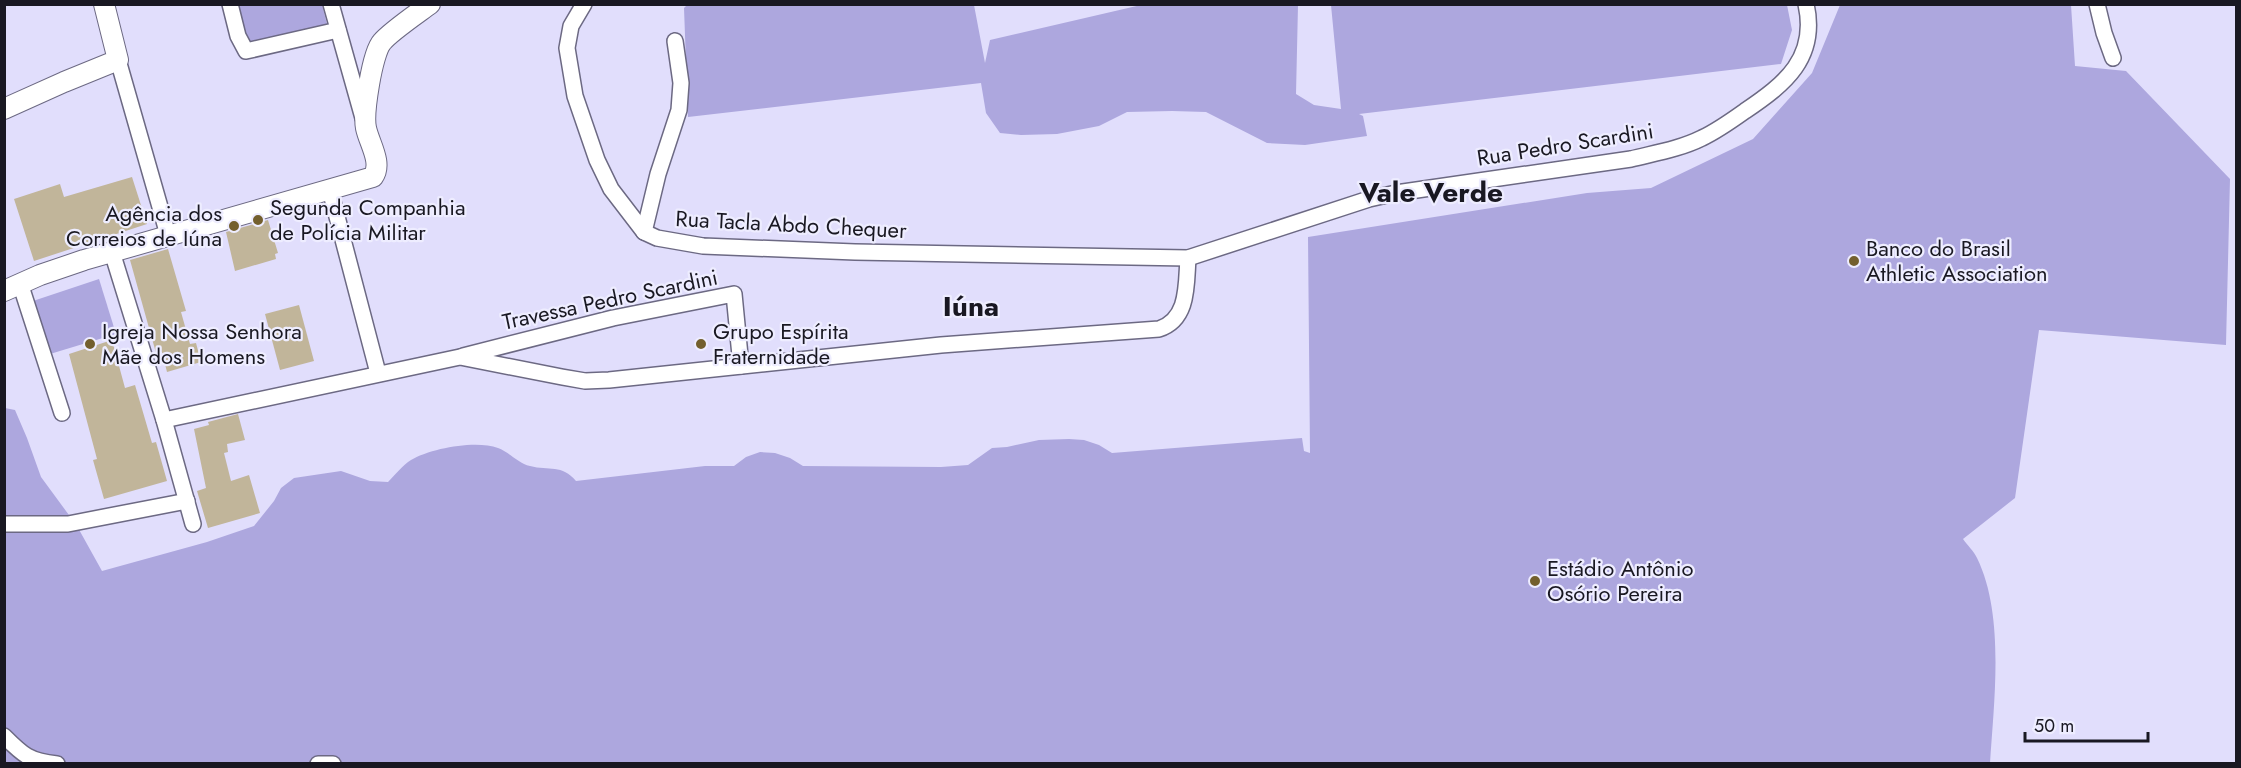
<svg xmlns="http://www.w3.org/2000/svg" width="2241" height="768" viewBox="0 0 2241 768" font-family="Jost,sans-serif">
<rect width="100%" height="100%" fill="#e1defc"/>
<g fill="#ada7de">
<polygon points="688,4 974,5 985,63 990,40 1141,5 1298,5 1296,94 1314,105 1341,109 1331,5 1787,5 1792,30 1781,64 1359,114 1363,116 1367,136 1305,145 1267,143 1206,112 1172,111 1127,112 1099,126 1057,134 1021,135 1000,133 986,113 981,83 688,117 684,8"/>
<polygon points="238,5 322,5 327,24 249,46"/>
<path d="M1840 5H2071L2075 66 2126 71 2230 179 2226 345 2039 330 2015 498 1963 539C1967 545 1974 551 1977 558 2005 615 1994 701 1990 763L5 764V408L15 410 27 438 41 477 77 526 102 571 207 542 254 526 274 501 281 488 294 478 341 471 370 481 388 482C395 475 403 465 411 460 432 448 476 440 498 448 509 452 518 463 530 466 549 471 562 464 576 481L705 466H734L746 457 760 452 775 453 790 458 803 466 941 467 968 465 992 448 1007 447 1039 440 1069 439 1084 440 1099 445 1112 453 1302 438 1304 451 1310 453 1308 237 1587 193 1651 188 1753 139 1812 73Z"/>
<polygon points="99,279 116,334 50,354 33,301"/>
</g>
<g fill="#c1b59a">
<polygon points="132,177 147,224 34,261 14,199 60,184 64,197"/>
<polygon points="268,220 278,253 275,254 276,259 235,271 226,232"/>
<polygon points="168,249 186,311 181,312 190,344 196,343 201,362 167,372 162,352 156,353 130,260"/>
<polygon points="299,305 314,361 280,370 265,314"/>
<polygon points="112,340 125,388 135,385 152,443 156,442 167,481 104,499 93,460 97,459 69,354"/>
<polygon points="238,414 245,440 227,444 228,452 224,453 231,481 249,475 260,513 208,528 197,491 206,488 194,429 209,425 208,422"/>
</g>
<g fill="none" stroke-linecap="round" stroke-linejoin="round">
<g stroke="#6c6983" stroke-width="18">
<g id="minor">
<polyline points="230,4 238,36 246,51 338,30"/>
<polyline points="331,4 363,118"/>
<path d="M584 4 571 26 567 48 575 96 597 160 611 189 644 232 657 238 703 246 855 252 1188 258 1369 199 1396 193 1631 159C1655 153 1680 149 1702 138 1717 131 1731 121 1745 111 1785 84 1818 58 1806 4"/>
<polyline points="2097,4 2104,33 2113,58"/>
<polyline points="118,60 168,235"/>
<polyline points="330,190 378,373"/>
<polyline points="644,232 658,174 679,110 681,83 675,41"/>
<polyline points="112,252 164,420 193,524"/>
<polyline points="20,283 62,413"/>
<polyline points="463,356 613,318 734,294 741,366"/>
<path d="M164 420 460 357 562 377 585 381 609 380 941 345 1159 329C1189 319 1186 285 1188 258"/>
<polyline points="4,524 68,524 187,501"/>
<path d="M4 736C23 755 29 761 57 764"/>
<polyline points="318,764 333,764"/>
</g>
</g>
<g stroke="#6c6983" stroke-width="22">
<g id="tertiary">
<polyline points="4,109 64,82 118,60 104,4"/>
<path d="M4 291 40 275 84 260 373 177C383 163 369 143 366 128 363 114 372 53 382 42 390 32 418 13 430 4"/>
</g>
</g>
<use href="#minor" stroke="#fff" stroke-width="15"/>
<use href="#tertiary" stroke="#fff" stroke-width="20"/>
</g>
<g fill="#735f2e" stroke="#eeedff" stroke-width="2">
<circle cx="258" cy="220" r="6"/>
<circle cx="234" cy="226" r="6"/>
<circle cx="1854" cy="261" r="6"/>
<circle cx="90" cy="344" r="6"/>
<circle cx="701" cy="344" r="6"/>
<circle cx="1535" cy="581" r="6"/>
</g>
<g text-anchor="middle" dominant-baseline="central" stroke-width="4.5" stroke-linejoin="round" paint-order="stroke">
<g font-size="22" fill="#191822" stroke="#eeedff">
<text transform="translate(1565 144) rotate(-9)">Rua Pedro Scardini</text>
<text transform="translate(791 224) rotate(3)">Rua Tacla Abdo Chequer</text>
<text transform="translate(610 299) rotate(-12)">Travessa Pedro Scardini</text>
</g>
<g font-size="22" fill="#191822" stroke="#eeedff" text-anchor="start">
<text x="270" y="207">Segunda Companhia<tspan x="270" dy="25">de Polícia Militar</tspan></text>
<text x="222" y="213" text-anchor="end">Agência dos<tspan x="222" dy="25">Correios de Iúna</tspan></text>
<text x="1866" y="248">Banco do Brasil<tspan x="1866" dy="25">Athletic Association</tspan></text>
<text x="102" y="331">Igreja Nossa Senhora<tspan x="102" dy="25">Mãe dos Homens</tspan></text>
<text x="713" y="331">Grupo Espírita<tspan x="713" dy="25">Fraternidade</tspan></text>
<text x="1547" y="568">Estádio Antônio<tspan x="1547" dy="25">Osório Pereira</tspan></text>
</g>
<g font-size="28" font-weight="bold" fill="#191822" stroke="#eeedff">
<text x="1431" y="192">Vale Verde</text>
<text x="971" y="306">Iúna</text>
</g>
</g>
<rect width="2241" height="768" fill="none" stroke="#191822" stroke-width="12"/>
<path d="M2025 732v9h123v-9" fill="none" stroke="#191822" stroke-width="3"/>
<text x="2034" y="732" font-size="18" fill="#191822" stroke="#eeedff" stroke-width="4.5" paint-order="stroke">50 m</text>
</svg>
